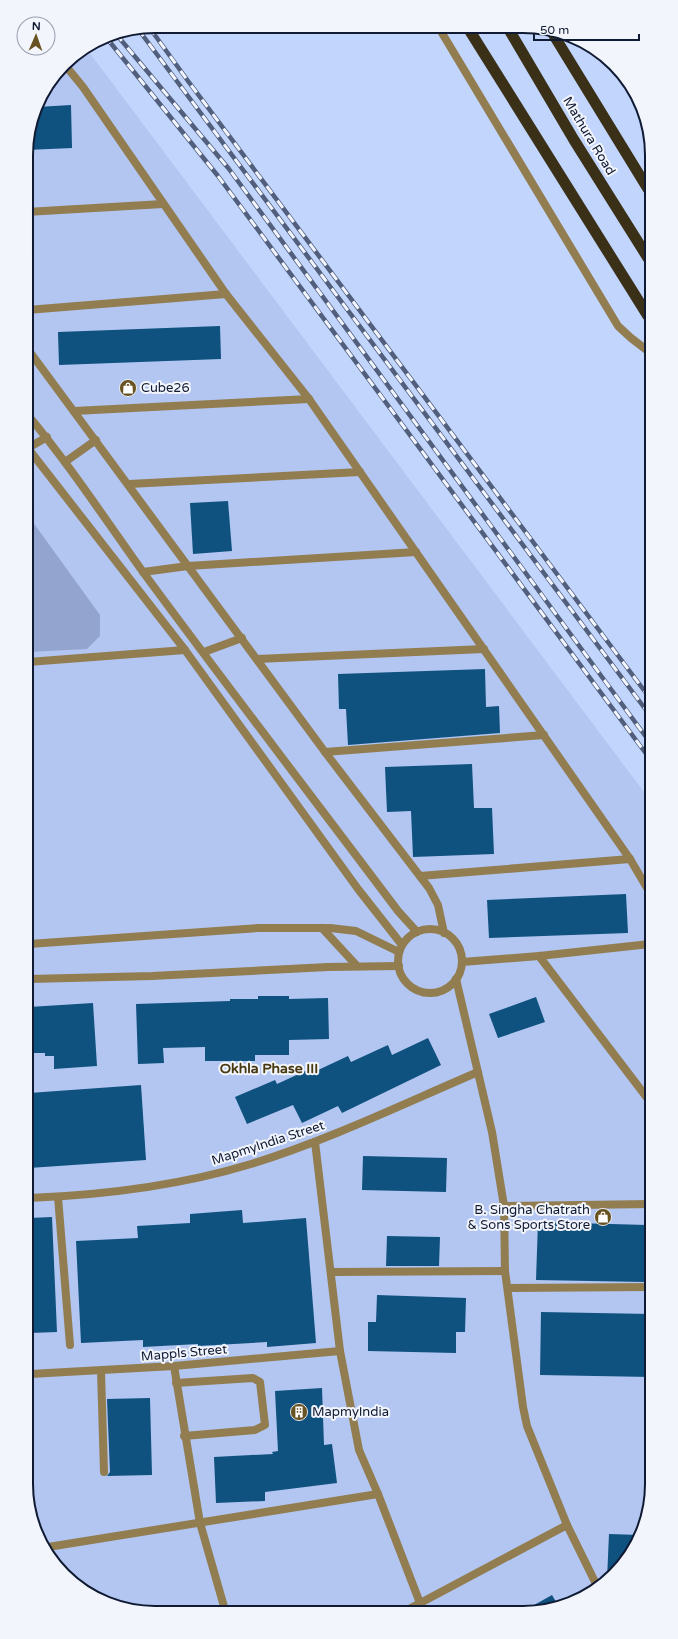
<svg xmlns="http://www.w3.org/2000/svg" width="678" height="1639" viewBox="0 0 678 1639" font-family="'Varela Round',sans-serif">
<rect width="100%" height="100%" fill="#c2d5fd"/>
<polygon fill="#b2c6f1" points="86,48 650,800 652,1492 642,1533 625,1563 594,1591 556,1609 130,1611 98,1600 64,1575 30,1517 26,147 39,98 70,58"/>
<polygon fill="#93a5ce" points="27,514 100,615 100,636 87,649 28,652"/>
<g fill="#0f517f">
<polygon points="71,105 72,148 26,150 37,107"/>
<polygon points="220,326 221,359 59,365 58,332"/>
<polygon points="228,501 232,551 193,554 190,503"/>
<polygon points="485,669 486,707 499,706 500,733 348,745 346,709 339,709 338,674"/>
<polygon points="472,764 474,808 492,808 494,854 413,857 411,811 387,812 385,767"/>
<polygon points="626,894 628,933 489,938 487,900"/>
<polygon points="258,996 289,996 289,999 328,998 329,1039 289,1040 289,1055 255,1055 255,1061 205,1061 205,1047 163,1048 164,1063 138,1064 136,1004 230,1001 230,999 258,999"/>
<polygon points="536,997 545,1022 498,1038 489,1014"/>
<polygon points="93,1003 97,1066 54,1069 54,1056 45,1056 45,1053 29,1053 29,1007"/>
<polygon points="428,1038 441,1065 342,1113 338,1106 302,1123 293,1105 247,1124 235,1097 275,1080 277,1084 314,1067 316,1071 348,1056 351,1062 388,1045 392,1055"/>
<polygon points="141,1085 146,1160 29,1168 29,1093"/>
<polygon points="363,1156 447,1158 446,1192 362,1190"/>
<polygon points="242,1210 243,1223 306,1218 316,1343 267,1347 267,1342 198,1346 198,1344 143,1347 143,1340 81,1343 76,1241 138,1238 137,1226 190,1223 190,1214"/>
<polygon points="52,1217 57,1332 30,1333 29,1218"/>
<polygon points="538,1222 647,1225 645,1282 536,1280"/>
<polygon points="387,1236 440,1237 439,1266 386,1266"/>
<polygon points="377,1295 466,1298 465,1332 456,1332 456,1353 368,1351 368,1322 376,1322"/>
<polygon points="541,1312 651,1314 651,1377 540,1375"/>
<polygon points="322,1388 324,1445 332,1444 337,1483 265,1492 265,1501 216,1503 214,1457 273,1454 272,1452 278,1451 275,1391"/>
<polygon points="150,1398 152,1475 107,1476 110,1472 107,1399"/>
<polygon points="609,1534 641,1535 625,1563 607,1579"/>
<polygon points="552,1595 559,1607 527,1609"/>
</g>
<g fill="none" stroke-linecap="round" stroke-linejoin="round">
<g stroke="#927d50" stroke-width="8">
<polyline points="439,28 618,326 631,338 648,351"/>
<polyline points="26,212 163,204"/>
<polyline points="27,310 226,294"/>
<polyline points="27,348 325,752 429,888 438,905 444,933"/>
<polyline points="74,411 309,399"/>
<path d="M27 414C69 464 105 519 143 572 227 686 313 798 398 911L417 932"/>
<polyline points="27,447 185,650 358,889 402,945"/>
<polyline points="28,448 47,437"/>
<polyline points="65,462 96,440"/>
<polyline points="129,484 360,472"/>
<polyline points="143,572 188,566 416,552"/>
<polyline points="204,652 242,638"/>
<polyline points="257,659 484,649"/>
<polyline points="28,662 185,650"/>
<polyline points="325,752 544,735"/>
<polyline points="420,876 630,859"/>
<polyline points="322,928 357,966"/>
<circle cx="430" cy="961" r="32"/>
<polyline points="29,944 258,928 330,928 356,931 399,952"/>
<polyline points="539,956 651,1103"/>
<polyline points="462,962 539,956 650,944"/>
<polyline points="29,979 152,976 328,967 399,966"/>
<polyline points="456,979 492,1132 504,1206 505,1271 523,1407 527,1426 567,1525 598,1588"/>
<polyline points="315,1142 340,1351 359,1450 378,1494 420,1603"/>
<polyline points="58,1197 70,1345"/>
<path d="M29 1198C104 1195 179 1186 251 1164 329 1140 403 1104 478 1072"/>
<polyline points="504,1206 651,1204"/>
<polyline points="332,1272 505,1271"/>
<polyline points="508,1288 651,1287"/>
<polyline points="174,1366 200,1523 225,1610"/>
<polyline points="101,1371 104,1472"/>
<polyline points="30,1374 174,1366 340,1351"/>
<polyline points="176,1383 253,1378 260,1382 265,1425 255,1430 184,1436"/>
<polyline points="48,1547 378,1494"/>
<polyline points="409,1609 567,1525"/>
</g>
<polyline stroke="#927d50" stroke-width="8" points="65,65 83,87 226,294 309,399 630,859 650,893"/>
<g stroke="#3a3018" stroke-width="11">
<polyline points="468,28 648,316"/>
<polyline points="508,28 574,140 648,258"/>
<polyline points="550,29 648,189"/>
</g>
<g stroke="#515f7d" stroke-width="4.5">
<g id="rail">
<polyline points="149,27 188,81 649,697"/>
<polyline points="138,29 649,714"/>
<polyline points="116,34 229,169 649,741"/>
<polyline points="105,36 218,176 650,759"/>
</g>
</g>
<use href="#rail" stroke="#f2f5fc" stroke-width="3" stroke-dasharray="9" stroke-linecap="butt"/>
</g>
<defs>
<g id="shop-disc" transform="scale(0.9)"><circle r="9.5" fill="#675221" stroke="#f2f5fc"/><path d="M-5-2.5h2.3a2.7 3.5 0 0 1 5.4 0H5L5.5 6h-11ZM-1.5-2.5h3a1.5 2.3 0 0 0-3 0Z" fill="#fff"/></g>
<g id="building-disc" transform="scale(0.9)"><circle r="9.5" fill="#675221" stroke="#f2f5fc"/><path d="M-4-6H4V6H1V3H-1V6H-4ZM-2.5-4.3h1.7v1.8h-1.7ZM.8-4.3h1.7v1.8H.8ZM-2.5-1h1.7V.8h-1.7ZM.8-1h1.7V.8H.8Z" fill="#fff"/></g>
</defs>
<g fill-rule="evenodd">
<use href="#shop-disc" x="128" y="388"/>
<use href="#shop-disc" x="603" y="1217"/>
<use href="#building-disc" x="299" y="1412"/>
</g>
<g text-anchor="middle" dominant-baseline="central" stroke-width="4" stroke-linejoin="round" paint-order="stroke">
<g font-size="13" fill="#101a33" stroke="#f2f5fc">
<text transform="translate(589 136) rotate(59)">Mathura Road</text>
<text transform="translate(268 1143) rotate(-18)">MapmyIndia Street</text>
<text transform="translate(184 1353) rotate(-5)">Mappls Street</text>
</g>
<g font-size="13" fill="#101a33" stroke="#f2f5fc" text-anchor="start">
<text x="141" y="388">Cube26</text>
<text x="590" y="1210" text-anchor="end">B. Singha Chatrath<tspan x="590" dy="15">&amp; Sons Sports Store</tspan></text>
<text x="312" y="1412">MapmyIndia</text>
</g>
<g font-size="14" font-weight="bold" fill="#493911" stroke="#f2f5fc">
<text x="269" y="1068">Okhla Phase III</text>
</g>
</g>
<path d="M0 0H678V1639H0ZM155 33H523A122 122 0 0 1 645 155V1484A122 122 0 0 1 523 1606H155A122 122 0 0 1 33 1484V155A122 122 0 0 1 155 33Z" fill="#f2f5fc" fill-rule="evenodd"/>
<path fill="none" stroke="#101a33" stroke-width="2" d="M155 33H523A122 122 0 0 1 645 155V1484A122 122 0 0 1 523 1606H155A122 122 0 0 1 33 1484V155A122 122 0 0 1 155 33Z"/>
<g transform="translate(36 36) rotate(2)"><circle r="19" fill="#f2f5fc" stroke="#989dac"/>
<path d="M0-3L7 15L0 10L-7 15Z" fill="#675221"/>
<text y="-6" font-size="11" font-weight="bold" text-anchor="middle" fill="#101a33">N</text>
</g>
<path d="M534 34v6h105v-6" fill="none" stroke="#101a33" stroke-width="2"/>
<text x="540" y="34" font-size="12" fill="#101a33" stroke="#f2f5fc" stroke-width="3" paint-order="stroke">50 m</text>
</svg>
